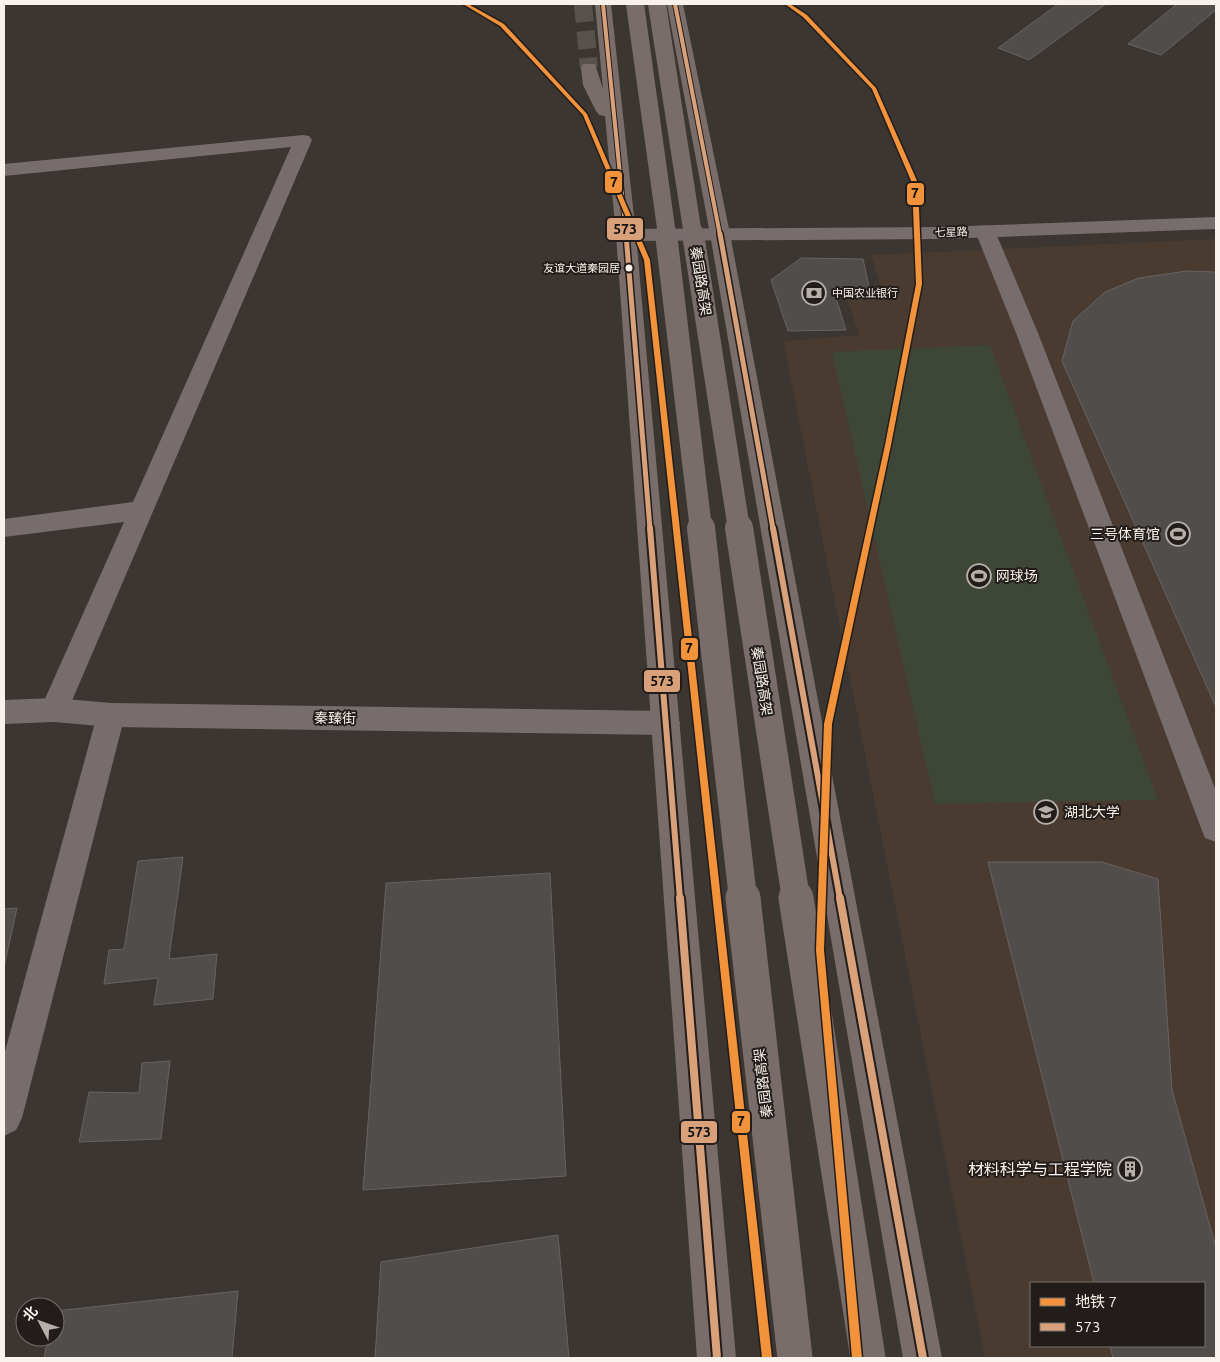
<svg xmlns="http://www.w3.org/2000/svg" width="1220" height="1362" viewBox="0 0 1220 1362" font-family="Ubuntu,'Noto Sans SC',sans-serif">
<rect width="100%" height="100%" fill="#3b3631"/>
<path fill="#493b2f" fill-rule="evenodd" d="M1216 239V1358H985L783 341 859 335 846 297 883 294 871 255ZM1031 1283H1204V1346H1031Z"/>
<polygon fill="#3e4638" points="990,345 1158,800 935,804 832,352"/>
<g fill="#514d4b" stroke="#686362">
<polygon points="1058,4 1106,4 1029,60 998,48"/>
<polygon points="1177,4 1216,4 1216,10 1161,55 1128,44"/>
<polygon points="801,258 863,259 870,291 835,295 846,330 788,331 771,280"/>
<polygon points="1187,271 1216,272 1216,707 1062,361 1073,321 1105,292 1139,278"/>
<polygon points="183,857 169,959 217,954 213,999 154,1005 158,978 104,984 109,950 124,949 138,861"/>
<polygon points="988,862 1102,862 1158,879 1172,1090 1216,1248 1216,1358 1113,1358 1110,1346 1204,1346 1204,1283 1094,1283"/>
<polygon points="550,873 566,1176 363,1190 386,883"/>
<polygon points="17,908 4,967 4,909"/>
<polygon points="170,1061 161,1139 79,1142 89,1092 139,1093 142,1063"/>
<polygon points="558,1235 569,1358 375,1358 381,1262"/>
<polygon points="238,1291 232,1358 44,1358 48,1337 55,1337 55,1311"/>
</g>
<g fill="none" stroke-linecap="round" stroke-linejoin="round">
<polyline stroke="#57524d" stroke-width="18" stroke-dasharray="18 9" stroke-linecap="butt" points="583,4 589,68"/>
<g fill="#776d6d" fill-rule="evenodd">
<polygon points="303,135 309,136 312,140 68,710 64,718 54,722 44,718 40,710 124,522 4,537 4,519 133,502 291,147 4,176 4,164"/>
<polygon points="985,225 992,227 995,231 1038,333 1216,791 1216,842 1205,838 1201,828 1016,333 975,231 978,227"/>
<polygon points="111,703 121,706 125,715 22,1118 16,1130 4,1136 4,1055 97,715 101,706"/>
</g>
<g fill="#776d6d" fill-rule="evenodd">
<polygon points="1216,217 1216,229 939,239 626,241 619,239 616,235 619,231 626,229 939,227"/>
<polygon points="54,698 111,703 666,711 676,714 680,723 676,732 666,735 111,727 54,722 4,724 4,700"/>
</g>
<g fill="#796d6c" fill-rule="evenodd">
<polygon points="595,4 611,4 636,235 736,1358 697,1358 616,235 605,116 599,115 596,111 583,85 581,68 583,64 595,64 603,89"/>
<polygon points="667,4 683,4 730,234 942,1358 903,1358 710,234"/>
</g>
<g stroke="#796d6c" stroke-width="18">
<polyline points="635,4 667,235"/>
<polyline points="657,4 693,235"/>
</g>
<g stroke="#796d6c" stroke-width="22">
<polyline points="666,234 701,529"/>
<polyline points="693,234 739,529"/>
</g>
<g stroke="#796d6c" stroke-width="28">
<polyline points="701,528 743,899"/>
<polyline points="739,528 796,899"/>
</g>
<g stroke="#796d6c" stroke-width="35">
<polyline points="743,898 795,1358"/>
<polyline points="796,898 868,1358"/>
</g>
<g stroke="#221d1a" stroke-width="6">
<g id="bus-1-far3">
<polyline points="603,4 626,235"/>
<polyline points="675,4 720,235"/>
</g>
</g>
<g stroke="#221d1a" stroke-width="8">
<g id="bus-1-far2">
<polyline points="626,234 650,529"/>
<polyline points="720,234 773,529"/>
</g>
</g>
<g stroke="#221d1a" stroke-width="10">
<g id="bus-1-far1">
<polyline points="650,528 680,899"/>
<polyline points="773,528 840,899"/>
</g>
</g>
<g stroke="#221d1a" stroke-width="12">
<g id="bus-1">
<polyline points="680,898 717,1358"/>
<polyline points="840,898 923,1358"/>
</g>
</g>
<use href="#bus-1-far3" stroke="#d9a179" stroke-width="4"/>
<use href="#bus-1-far2" stroke="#d9a179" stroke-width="5"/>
<use href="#bus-1-far1" stroke="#d9a179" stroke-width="6"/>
<use href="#bus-1" stroke="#d9a179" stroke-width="8"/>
<g stroke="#221d1a" stroke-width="3">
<g id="metro-1">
<polygon points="463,4 468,4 504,24 587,114 650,260 772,1358 762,1358 644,260 583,115 500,26"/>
<polygon points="785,4 790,4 807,15 876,88 918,183 922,284 891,445 832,724 824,950 862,1358 852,1358 816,950 824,724 885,445 916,284 912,183 872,89 803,17"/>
</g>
</g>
<use href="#metro-1" fill="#f2933b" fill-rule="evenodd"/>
</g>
<defs>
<g id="bank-ring" transform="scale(1.25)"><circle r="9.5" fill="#221d1a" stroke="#b6b0ab" stroke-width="1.5"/><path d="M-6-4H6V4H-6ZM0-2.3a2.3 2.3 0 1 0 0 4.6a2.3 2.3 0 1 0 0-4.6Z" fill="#b6b0ab"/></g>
<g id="stadium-ring" transform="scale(1.25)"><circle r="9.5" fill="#221d1a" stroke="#b6b0ab" stroke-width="1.5"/><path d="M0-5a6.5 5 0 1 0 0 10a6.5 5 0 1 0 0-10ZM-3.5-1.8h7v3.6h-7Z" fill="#b6b0ab"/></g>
<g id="university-ring" transform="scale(1.25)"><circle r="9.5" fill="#221d1a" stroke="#b6b0ab" stroke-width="1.5"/><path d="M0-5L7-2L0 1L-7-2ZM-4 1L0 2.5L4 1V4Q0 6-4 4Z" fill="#b6b0ab"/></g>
<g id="building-ring" transform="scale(1.25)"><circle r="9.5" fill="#221d1a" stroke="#b6b0ab" stroke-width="1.5"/><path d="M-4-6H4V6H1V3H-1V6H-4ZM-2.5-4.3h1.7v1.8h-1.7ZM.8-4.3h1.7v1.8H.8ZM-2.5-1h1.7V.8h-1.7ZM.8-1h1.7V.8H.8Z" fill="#b6b0ab"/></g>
</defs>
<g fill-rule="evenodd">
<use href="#bank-ring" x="814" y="293"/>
<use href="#stadium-ring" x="1178" y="534"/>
<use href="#stadium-ring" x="979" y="576"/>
<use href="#university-ring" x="1046" y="812"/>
<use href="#building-ring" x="1130" y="1169"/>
</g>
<circle fill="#f8f1ec" stroke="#221d1a" stroke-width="2" cx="629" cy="268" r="4.5"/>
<g text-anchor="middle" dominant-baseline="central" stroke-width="4" stroke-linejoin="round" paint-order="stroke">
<g font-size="11" fill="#f8f1ec" stroke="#221d1a">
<text transform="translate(951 232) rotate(-2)">七星路</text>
</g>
<g font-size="11" fill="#f8f1ec" stroke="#221d1a" text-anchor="end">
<text x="620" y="268">友谊大道秦园居</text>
</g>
<g font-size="11" fill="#f8f1ec" stroke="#221d1a" text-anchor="start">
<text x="832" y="293">中国农业银行</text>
</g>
<g font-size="14" fill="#f8f1ec" stroke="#221d1a">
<text transform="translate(701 281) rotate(81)">秦园路高架</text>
<text transform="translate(762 681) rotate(81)">秦园路高架</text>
<text transform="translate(335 718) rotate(1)">秦臻街</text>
<text transform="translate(763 1083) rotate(-97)">秦园路高架</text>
</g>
<g font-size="14" fill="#f8f1ec" stroke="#221d1a" text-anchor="start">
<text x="1160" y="534" text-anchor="end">三号体育馆</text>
<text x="996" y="576">网球场</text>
<text x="1064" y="812">湖北大学</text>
</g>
<g font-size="16" fill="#f8f1ec" stroke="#221d1a" text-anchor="end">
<text x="1112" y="1169">材料科学与工程学院</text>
</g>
</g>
<g stroke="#221d1a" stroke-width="2">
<rect x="604" y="170" width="19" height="24" rx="5" fill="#f2933b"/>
<rect x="906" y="182" width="19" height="24" rx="5" fill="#f2933b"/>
<rect x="606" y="217" width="38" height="24" rx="5" fill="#d9a179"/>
<rect x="680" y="637" width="19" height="24" rx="5" fill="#f2933b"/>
<rect x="643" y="669" width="38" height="24" rx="5" fill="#d9a179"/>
<rect x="731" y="1110" width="20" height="24" rx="5" fill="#f2933b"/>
<rect x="680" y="1120" width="38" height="24" rx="5" fill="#d9a179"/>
</g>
<g font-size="14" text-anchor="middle" font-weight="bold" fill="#111">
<text x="614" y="187">7</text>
<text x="915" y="198">7</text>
<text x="625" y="234">573</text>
<text x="689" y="653">7</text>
<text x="662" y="686">573</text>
<text x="741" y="1126">7</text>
<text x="699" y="1137">573</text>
</g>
<rect width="1220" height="1362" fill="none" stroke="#f8f1ec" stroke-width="10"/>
<rect x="1030" y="1282" width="175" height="65" fill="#221d1a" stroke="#78726e"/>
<rect x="1040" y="1298" width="25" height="8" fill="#f2933b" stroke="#78726e"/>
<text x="1075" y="1307" font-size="15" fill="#f8f1ec">地铁 7</text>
<rect x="1040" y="1323" width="25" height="8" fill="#d9a179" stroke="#78726e"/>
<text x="1075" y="1332" font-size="15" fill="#f8f1ec">573</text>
<g transform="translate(40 1322) rotate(311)"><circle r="24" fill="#221d1a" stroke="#78726e"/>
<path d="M0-4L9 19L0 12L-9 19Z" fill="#b6b0ab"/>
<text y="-8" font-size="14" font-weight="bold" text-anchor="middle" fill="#f8f1ec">北</text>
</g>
</svg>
